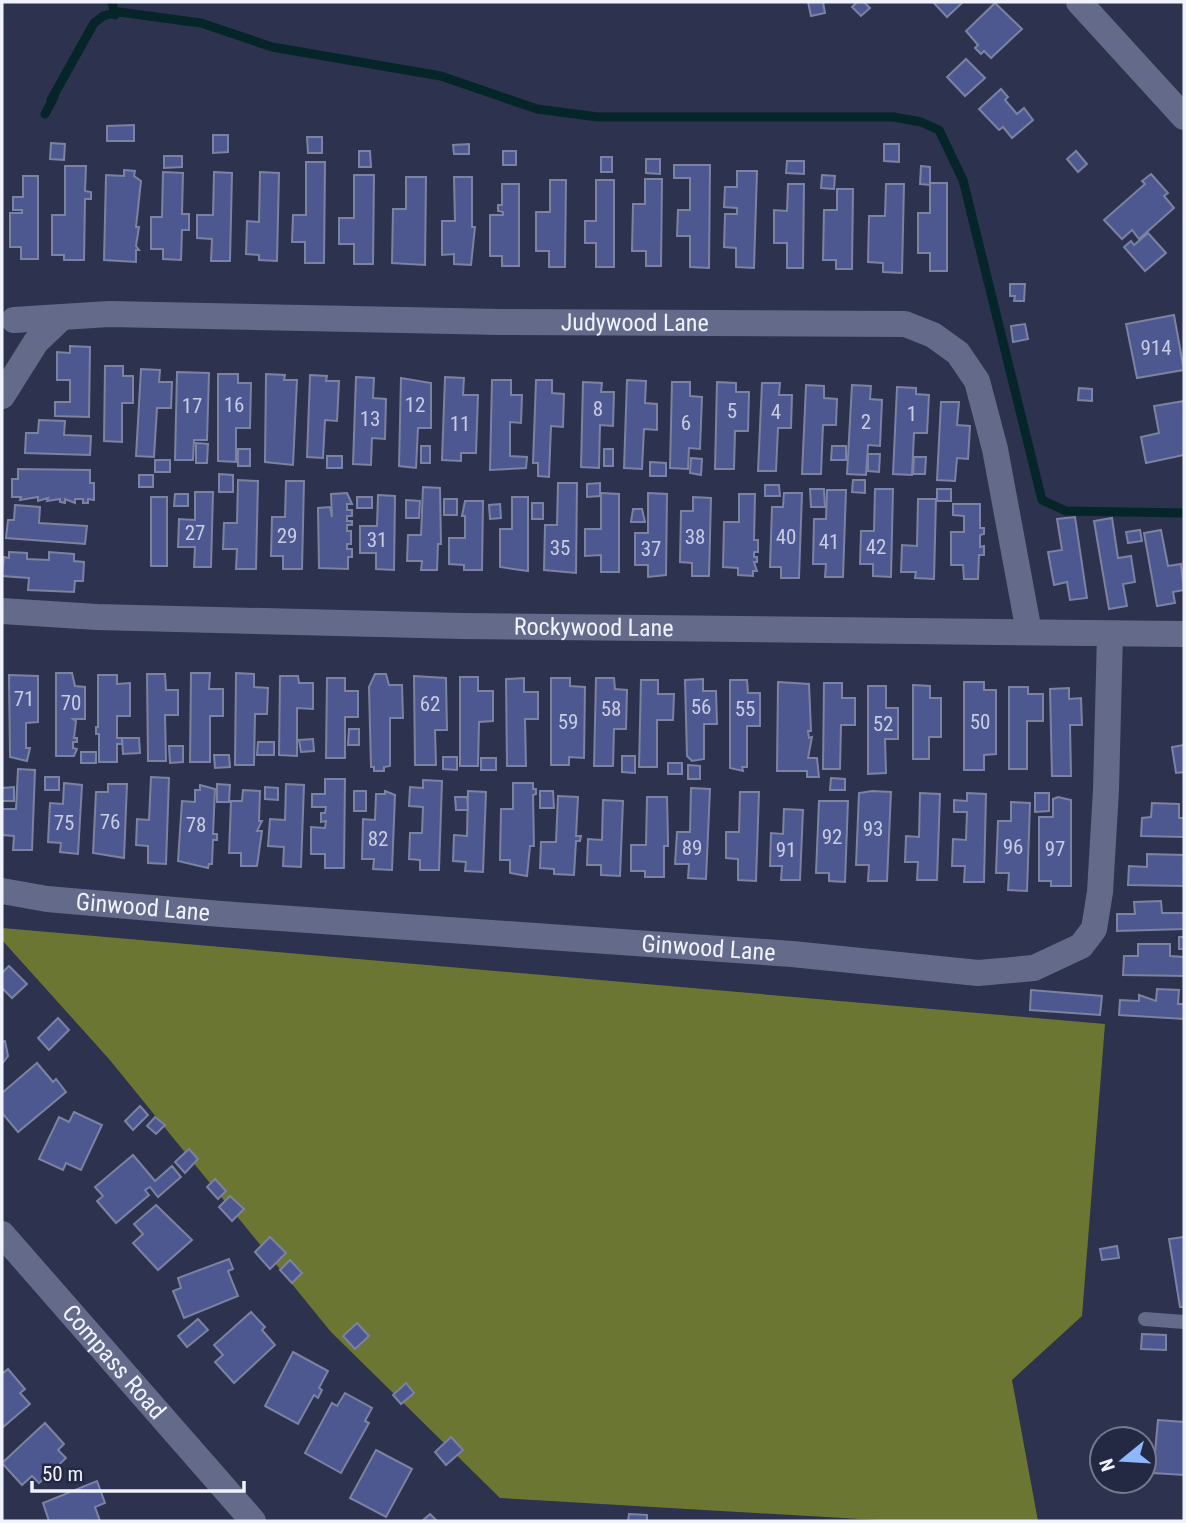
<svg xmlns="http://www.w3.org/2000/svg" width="1186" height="1523" viewBox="0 0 1186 1523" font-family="'Roboto Condensed',sans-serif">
<rect width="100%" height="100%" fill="#2d324e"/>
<polygon fill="#6c7633" points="2,928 1105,1024 1082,1316 1012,1380 1038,1521 894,1521 500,1498 331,1332 109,1059 2,940"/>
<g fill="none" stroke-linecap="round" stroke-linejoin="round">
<g stroke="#052529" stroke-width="9">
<polyline points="112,2 115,15"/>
<polyline points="51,100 94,23 103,16 119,12 201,23 272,47 441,76 537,109 598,117 894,117 921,122 939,130 963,180 1042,500 1066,511 1184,513"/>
<polyline points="45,114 54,97"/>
</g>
</g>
<g fill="#4e5890" stroke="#7b82a2" stroke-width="2">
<polygon points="808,2 823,2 825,13 811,16"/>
<polygon points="857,2 864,2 870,8 861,16 852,7"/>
<polygon points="933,2 963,2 947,17"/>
<polygon points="995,3 1022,29 991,58 984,51 981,54 975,48 978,45 966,31"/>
<polygon points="966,59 985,78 965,96 947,77"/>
<polygon points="1001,89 1008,97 1005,100 1017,114 1024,108 1033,120 1012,138 1003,127 999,130 979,109"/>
<polygon points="134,125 134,141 107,141 107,126"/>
<polygon points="213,135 228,135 228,152 213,153"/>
<polygon points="307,137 322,137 322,153 308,153"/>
<polygon points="51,143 65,144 64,160 50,159"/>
<polygon points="469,144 469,154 454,154 453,145"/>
<polygon points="884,144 899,144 899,162 884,161"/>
<polygon points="359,151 370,151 371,167 359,167"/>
<rect x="503" y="151" width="13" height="14"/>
<polygon points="1076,151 1087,164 1078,172 1067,159"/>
<polygon points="164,156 182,156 182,167 164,168"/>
<rect x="601" y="157" width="11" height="15"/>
<polygon points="646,159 660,159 660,174 646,173"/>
<polygon points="787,161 804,161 804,174 786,173"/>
<polygon points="306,162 325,162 324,263 305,263 305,242 292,242 293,215 306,215"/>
<polygon points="674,165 710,165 709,268 690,267 690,236 677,236 678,210 690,210 690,178 674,178"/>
<polygon points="65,166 86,166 85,191 91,192 91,199 85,199 84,260 64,260 64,255 52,255 52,215 65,215"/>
<polygon points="921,166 930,167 930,185 920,184"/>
<polygon points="124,170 135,171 134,176 141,181 136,227 139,227 136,246 139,250 136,250 136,262 104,260 106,175 124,176"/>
<polygon points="737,171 757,171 754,268 736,267 736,248 724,247 725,214 737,214 737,208 724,207 725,187 737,187"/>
<polygon points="163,172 183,173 182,214 189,214 189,230 182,230 181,260 163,259 163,249 151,249 151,217 162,217"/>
<polygon points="214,172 232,173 230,261 211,261 212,239 197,238 197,215 213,215"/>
<polygon points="260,172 279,173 277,261 259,260 259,255 246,254 247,221 259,222"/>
<polygon points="1151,174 1168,193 1164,196 1174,208 1139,239 1132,230 1122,239 1104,220 1145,184 1142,181"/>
<polygon points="354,175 374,175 373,264 354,264 354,244 339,244 339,218 354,218"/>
<polygon points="822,175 835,176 834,189 821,188"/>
<polygon points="23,176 38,176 38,259 21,259 21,247 10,247 10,213 22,213 22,210 13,210 13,197 23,197"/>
<polygon points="406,177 426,177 425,265 392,263 393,209 406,209"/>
<polygon points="454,177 472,177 472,227 475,227 471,265 454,264 454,254 442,255 442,221 455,221"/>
<polygon points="645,179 662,179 661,266 646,266 646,251 632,251 633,204 645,204"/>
<polygon points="550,180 566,180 565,267 549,267 549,251 536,251 536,212 550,212"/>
<polygon points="596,180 614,180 614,267 596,267 596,243 585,243 585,221 596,221"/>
<polygon points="930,183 947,183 947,271 930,271 930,253 918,253 918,213 930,213"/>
<polygon points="502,184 519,184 519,266 502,266 502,256 490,256 490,215 503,215 503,212 498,211 498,205 502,205"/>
<polygon points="788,184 804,184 803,268 787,268 787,243 774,243 774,210 787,211"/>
<polygon points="886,184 904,184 902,273 883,272 883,263 868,262 869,216 885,216"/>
<polygon points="837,189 853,189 852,269 836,269 836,260 823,260 824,210 837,210"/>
<polygon points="1148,233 1166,253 1145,271 1124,247 1131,241 1134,245"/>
<polygon points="1010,284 1025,284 1024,301 1014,301 1015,296 1010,296"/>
<polygon points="1174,315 1184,370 1137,378 1126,324"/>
<polygon points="1025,324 1028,339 1013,342 1011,326"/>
<polygon points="70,346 90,347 89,417 55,416 55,402 70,402 70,380 57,380 57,352 70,353"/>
<polygon points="105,366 123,366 123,376 133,376 133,403 122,403 122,442 104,441"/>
<polygon points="141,369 160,370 159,382 172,382 171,408 157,408 154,457 136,456"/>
<polygon points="177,372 209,373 207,440 194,440 193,460 175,460"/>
<polygon points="218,374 238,374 238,383 251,383 250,428 236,428 236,462 218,461"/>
<polygon points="266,374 285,375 284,380 297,380 293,465 265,462"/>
<polygon points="310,375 327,376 326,381 339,381 337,421 325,420 323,458 307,457"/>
<polygon points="356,377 374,378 373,398 386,399 385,439 372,438 371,465 353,464"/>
<polygon points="445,377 464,378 463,395 478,395 476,453 461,453 461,461 442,460"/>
<polygon points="401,378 431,383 431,428 418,428 416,468 399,466"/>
<polygon points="492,380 511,380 511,395 522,395 521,423 510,422 510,456 527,457 526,468 490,470"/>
<polygon points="536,380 552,380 552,393 564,394 563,427 551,426 549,477 538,476 538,463 533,463"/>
<polygon points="627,380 646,381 645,403 657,404 657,430 644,429 642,469 624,468"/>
<polygon points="583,382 602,383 601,392 614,392 613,426 600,425 599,468 581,467"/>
<polygon points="672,382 690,382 690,396 702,397 700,449 689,448 688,469 670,468"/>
<polygon points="717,382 736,383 736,392 749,392 748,431 735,431 734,469 715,469"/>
<polygon points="762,383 780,383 779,395 792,395 791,428 778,428 776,471 758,471"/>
<polygon points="806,385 824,386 824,398 837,399 836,425 823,425 821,474 802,474"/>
<polygon points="852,385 871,386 870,399 882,400 880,446 868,445 866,475 847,474"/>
<polygon points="897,387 916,388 916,394 929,395 927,433 914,433 912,475 893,474"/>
<polygon points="1079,388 1092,389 1092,401 1078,400"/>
<polygon points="1184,401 1184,455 1146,463 1141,437 1159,433 1154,406"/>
<polygon points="941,402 959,402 957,425 970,426 968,459 957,458 955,481 937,480"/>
<polygon points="39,420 65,421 64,435 91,436 90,455 25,453 26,433 38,433"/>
<polygon points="196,443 208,444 207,463 196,463"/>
<rect x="421" y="446" width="9" height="17"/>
<polygon points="832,446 846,446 846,460 831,460"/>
<rect x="238" y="449" width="12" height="17"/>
<rect x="604" y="449" width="9" height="17"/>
<polygon points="868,454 880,454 879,472 868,471"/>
<rect x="327" y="456" width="15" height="12"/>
<polygon points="914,457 926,457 925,474 913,474"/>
<polygon points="691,458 702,459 701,475 690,473"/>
<rect x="155" y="460" width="15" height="12"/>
<polygon points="650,462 666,463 666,476 650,476"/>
<polygon points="18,469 90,470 90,483 94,483 94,500 88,499 88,503 83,503 83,499 75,499 75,503 65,499 65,503 60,502 60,499 47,501 48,498 38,501 38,497 20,500 21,497 12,497 12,479 18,479"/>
<polygon points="219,474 233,475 233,492 219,492"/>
<rect x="139" y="475" width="14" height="12"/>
<polygon points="238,480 258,481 256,569 236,569 237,549 223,549 224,523 237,523"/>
<polygon points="853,480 865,480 865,493 852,492"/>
<polygon points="286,481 304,481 302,569 283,569 283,556 271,556 272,517 285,517"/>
<polygon points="558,483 577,483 576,573 544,570 545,525 557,525"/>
<polygon points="600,483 600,496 587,497 587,484"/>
<polygon points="765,485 779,485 780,496 765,496"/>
<polygon points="423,487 440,488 441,544 438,544 437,570 421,570 422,561 407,561 408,535 421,535"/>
<polygon points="810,489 824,489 825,507 811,507"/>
<polygon points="875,489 893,489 891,577 873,576 873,564 860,564 861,531 874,531"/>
<rect x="937" y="489" width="14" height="12"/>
<polygon points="827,490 846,490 843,577 825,577 826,564 813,564 814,519 826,519"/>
<polygon points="195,492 213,492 211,567 194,567 195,547 178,547 179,519 195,520"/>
<polygon points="347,493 352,504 347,504 347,510 352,510 352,516 347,516 347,521 352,521 352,525 347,525 347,531 351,531 351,544 347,544 347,549 352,549 352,557 348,557 348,569 319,568 318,508 330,507 332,517 331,494"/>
<polygon points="601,493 619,494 619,572 601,572 601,555 585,556 585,529 601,529"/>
<polygon points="648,493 667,494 666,575 648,577 648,565 635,565 635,533 648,533"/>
<polygon points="784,493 802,493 799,578 781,578 781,567 770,567 772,507 783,507"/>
<polygon points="175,494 188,494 188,506 174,506"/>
<polygon points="739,494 755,494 754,540 758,540 758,552 754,552 754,557 757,557 757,562 754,562 757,571 753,571 753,576 738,575 738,568 723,567 724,522 739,522"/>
<polygon points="378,495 395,496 394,570 376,569 376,553 360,553 360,526 377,526"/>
<rect x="151" y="497" width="16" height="69"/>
<rect x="357" y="497" width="15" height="11"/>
<polygon points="512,497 528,497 528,571 500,567 500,529 512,529"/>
<polygon points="693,497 711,498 709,576 692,576 692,563 680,562 681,511 693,511"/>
<rect x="444" y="499" width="13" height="16"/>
<polygon points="918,499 936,499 934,579 915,578 916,572 901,572 902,545 917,546"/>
<polygon points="406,500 420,501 419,518 406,518"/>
<polygon points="465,501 483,501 482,570 464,570 464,565 449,564 449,538 465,538 465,516 462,516"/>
<rect x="532" y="503" width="11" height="16"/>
<polygon points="500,504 501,518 490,519 489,505"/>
<polygon points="953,504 980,504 980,528 984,528 984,534 980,535 980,547 984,546 984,555 979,555 978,579 964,579 963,565 951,565 951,532 964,532 964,516 953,515"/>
<polygon points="15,505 40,507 39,523 87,526 85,544 6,538 8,520 14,520"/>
<polygon points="633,509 642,509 645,522 631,522"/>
<polygon points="1075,517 1087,598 1070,600 1067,582 1054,585 1048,552 1062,550 1057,519"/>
<polygon points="1112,518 1118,558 1131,556 1135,582 1123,584 1127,606 1109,609 1094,521"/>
<polygon points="1140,530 1142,541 1128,543 1126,532"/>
<polygon points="1161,530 1168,566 1181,564 1184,590 1173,592 1175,603 1157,606 1144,533"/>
<polygon points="9,552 27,553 27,559 49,560 49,552 74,554 74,561 84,562 83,581 75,581 74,592 28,590 29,578 2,576 4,557 9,558"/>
<polygon points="56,673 72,673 75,686 85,687 85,719 73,719 76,721 74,738 77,738 77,742 73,742 73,748 77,749 74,756 56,756"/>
<polygon points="191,673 210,673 209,689 223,689 223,716 210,716 210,762 190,762"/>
<polygon points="236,673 254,674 254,687 268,688 267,714 255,714 254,765 235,765"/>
<polygon points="147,674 165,674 166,690 178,690 178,715 165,715 166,761 148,761"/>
<polygon points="375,674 386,674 389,685 402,685 403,718 390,718 390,766 384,767 384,771 374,771 374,767 371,767 369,687"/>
<polygon points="9,675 38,676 38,722 26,723 26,748 30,748 27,761 10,757"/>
<polygon points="98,675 117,675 117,684 130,683 130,716 117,716 117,738 122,738 122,744 117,744 117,762 99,762 99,734 96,734 96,727 98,727"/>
<polygon points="280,676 298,676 299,683 313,683 313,709 297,708 297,756 279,755"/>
<polygon points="414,676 446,678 447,730 435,730 436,765 415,765"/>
<polygon points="460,677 478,677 478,691 493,691 493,721 479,722 478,766 460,766"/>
<polygon points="327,678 345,678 345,691 358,691 358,717 345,717 345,758 326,758"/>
<polygon points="524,678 524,692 538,692 538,719 525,719 526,766 507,766 506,679"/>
<polygon points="551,678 570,678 570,686 585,687 584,758 569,757 569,765 551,765"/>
<polygon points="596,678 614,678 615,689 627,690 626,729 614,729 613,766 594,766"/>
<polygon points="703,679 703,691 716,691 717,724 704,724 704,759 692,761 687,756 685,680"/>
<polygon points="641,680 658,680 658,694 674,694 673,720 657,720 657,767 639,767"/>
<polygon points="730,680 747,680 748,693 760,693 760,726 747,726 747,767 742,767 743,771 730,768"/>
<polygon points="778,682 809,684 811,731 808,731 809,738 812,737 808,758 817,758 819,777 807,777 807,771 777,771"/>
<polygon points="964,682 984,682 984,690 996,690 996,754 984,755 984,770 964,770"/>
<polygon points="824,683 842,683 842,698 855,698 855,725 841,725 840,769 823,769"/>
<polygon points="913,685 930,686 930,698 941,698 941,737 929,737 929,759 913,759"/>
<polygon points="868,686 886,686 886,708 898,708 898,739 885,739 886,773 868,774"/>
<polygon points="1009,687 1028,687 1028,694 1043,694 1043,721 1027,721 1027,769 1009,769"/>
<polygon points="1069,688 1069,699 1081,698 1082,725 1070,725 1071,776 1052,776 1050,689"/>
<polygon points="349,729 359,729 359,745 348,745"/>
<polygon points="122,738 139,738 140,753 123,754"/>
<polygon points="313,739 314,751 301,752 299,740"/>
<polygon points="258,742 274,742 274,755 257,755"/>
<polygon points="1184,745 1184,772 1176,773 1172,747"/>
<polygon points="169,746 183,746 183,762 170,763"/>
<rect x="81" y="752" width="15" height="11"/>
<polygon points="214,755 229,755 230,767 215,768"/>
<polygon points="622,756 635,756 635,773 622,772"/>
<polygon points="443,757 457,757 457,770 443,769"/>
<rect x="481" y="758" width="15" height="12"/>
<rect x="668" y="763" width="14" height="11"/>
<polygon points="688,765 700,766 700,779 688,779"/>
<polygon points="18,769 35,770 32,850 13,850 14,836 2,835 2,809 16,809"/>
<rect x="45" y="777" width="14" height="13"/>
<polygon points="151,777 169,778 166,864 148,863 148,846 136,845 137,819 149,820"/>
<polygon points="831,778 845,779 845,790 830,790"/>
<polygon points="325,779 345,779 344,868 325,868 325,854 311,854 311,827 325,828 326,821 321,822 321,813 325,813 326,807 312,807 312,794 325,794"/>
<polygon points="423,780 442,781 439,870 420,870 420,860 409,859 410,833 422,833 423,807 409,806 410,787 423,788"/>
<polygon points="64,783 82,785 78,854 60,852 61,843 48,842 50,803 63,804"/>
<polygon points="513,783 533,783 533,789 536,789 536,794 533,795 534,846 530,846 527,876 510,873 510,860 500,860 501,809 513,809"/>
<polygon points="108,784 127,784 124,858 93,853 96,792 108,792"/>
<polygon points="217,784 230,785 229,802 217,802"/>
<polygon points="286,784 304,785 301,867 283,866 284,847 268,846 270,819 285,820"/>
<polygon points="200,785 215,789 213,834 217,834 217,840 213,840 212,864 209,864 208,868 178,861 182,801 195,802 195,790 200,790"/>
<polygon points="14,787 14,801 2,801 2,788"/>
<polygon points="265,787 278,788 278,800 265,799"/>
<polygon points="691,788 710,789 706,879 688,878 689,864 675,864 677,832 690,832"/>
<polygon points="243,790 260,791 259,821 262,821 257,831 262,831 257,866 241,866 241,853 229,853 231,801 242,801"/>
<rect x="354" y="791" width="12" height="20"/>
<polygon points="385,791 395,795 392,870 373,869 374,859 362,859 363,819 375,820 376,794 385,794"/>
<polygon points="468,791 486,792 483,872 465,871 466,862 453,861 454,835 467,836"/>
<polygon points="540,791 553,791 554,808 540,808"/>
<polygon points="872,791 891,792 887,881 868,881 869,865 856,865 859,793"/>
<polygon points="740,792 759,792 756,881 738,880 738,859 726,858 726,832 739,832"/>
<polygon points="920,793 940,794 937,880 917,880 918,862 905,862 906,836 919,837"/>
<polygon points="967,793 986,794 984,882 964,882 965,866 952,866 953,839 966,840 967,812 954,812 954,800 967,801"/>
<polygon points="1035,793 1049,793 1049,811 1035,812"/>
<polygon points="558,796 578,797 576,836 581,836 580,841 576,841 574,875 554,874 554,869 540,868 541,842 556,842"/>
<polygon points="455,797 467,797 468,810 456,810"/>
<polygon points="647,797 667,797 668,841 668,846 664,846 664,877 645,877 645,871 631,871 631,845 646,845"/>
<polygon points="1058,797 1071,800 1071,886 1051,886 1051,881 1039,881 1039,817 1053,817 1053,799"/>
<polygon points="603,800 623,801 620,876 601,875 601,865 587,865 588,839 602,840"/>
<polygon points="819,801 848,801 845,882 829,881 829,873 816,873"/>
<polygon points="1011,802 1030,803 1027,891 1008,890 1009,873 996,873 998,821 1011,821"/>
<polygon points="1152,803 1179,804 1179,818 1184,818 1184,837 1141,836 1142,818 1151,817"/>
<polygon points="784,809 803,810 800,880 781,880 782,866 770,866 771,833 783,834"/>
<polygon points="1147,854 1184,855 1184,886 1128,885 1129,866 1147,867"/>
<polygon points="1161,901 1162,913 1184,913 1184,929 1117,931 1117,914 1135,914 1134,902"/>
<rect x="1179" y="937" width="5" height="12"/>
<polygon points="1138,944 1170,944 1170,956 1184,957 1184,976 1123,975 1124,956 1138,956"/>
<polygon points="9,966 27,984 12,998 2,988 2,973"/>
<polygon points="1157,989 1179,990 1178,1004 1184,1004 1184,1019 1119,1015 1120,1000 1139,1001 1139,995 1156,1001"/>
<polygon points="1031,990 1102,996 1100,1015 1030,1010"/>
<polygon points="58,1018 69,1030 49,1050 38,1038"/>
<polygon points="5,1041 8,1056 2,1064 2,1042"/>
<polygon points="37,1063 53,1082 56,1079 66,1092 18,1132 2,1113 2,1093"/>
<polygon points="140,1106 148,1115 133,1130 125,1121"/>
<polygon points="74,1112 102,1125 81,1170 66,1163 63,1170 39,1159 59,1117 69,1122"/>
<polygon points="155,1117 165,1125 156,1134 147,1126"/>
<polygon points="189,1149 198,1159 185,1173 175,1162"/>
<polygon points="133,1155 155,1181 172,1166 181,1177 158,1197 150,1187 145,1190 149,1195 116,1223 97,1201 103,1196 95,1187"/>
<polygon points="215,1179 226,1191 218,1199 207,1187"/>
<polygon points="230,1196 244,1209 232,1221 219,1207"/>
<polygon points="156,1205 192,1240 158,1270 133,1243 143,1234 134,1224"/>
<polygon points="270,1237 286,1253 270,1269 255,1252"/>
<polygon points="1184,1237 1184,1307 1180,1307 1169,1239"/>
<polygon points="1117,1246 1119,1258 1102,1260 1100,1249"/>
<polygon points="229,1259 233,1269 228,1271 238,1296 184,1318 173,1291 181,1288 178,1278"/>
<polygon points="290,1260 302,1273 292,1283 280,1270"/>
<polygon points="251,1312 265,1327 262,1330 275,1345 234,1383 215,1362 223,1355 214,1345"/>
<polygon points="198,1319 208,1330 187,1347 178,1336"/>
<polygon points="357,1323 369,1336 355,1349 343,1336"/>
<polygon points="1142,1334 1166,1335 1166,1350 1141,1349"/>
<polygon points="293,1352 328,1371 319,1388 322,1390 318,1398 314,1395 298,1424 265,1406"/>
<polygon points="8,1369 25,1389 20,1393 30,1404 2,1428 2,1374"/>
<polygon points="406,1383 414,1393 401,1404 393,1395"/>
<polygon points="345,1393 372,1408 365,1421 369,1423 341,1473 305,1453 332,1403 337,1406"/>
<polygon points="1158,1420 1184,1422 1184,1475 1153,1473"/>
<polygon points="45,1423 64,1444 58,1450 66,1458 39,1483 32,1476 22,1485 2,1463"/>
<polygon points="451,1437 463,1450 446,1465 435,1452"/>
<polygon points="376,1450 412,1469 386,1517 350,1498"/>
<polygon points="97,1481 105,1503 95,1507 100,1521 49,1521 43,1503"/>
<polygon points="430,1514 437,1521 422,1521"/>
<polygon points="629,1514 647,1515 647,1521 628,1521"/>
</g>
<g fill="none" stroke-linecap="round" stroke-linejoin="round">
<polyline stroke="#646b8a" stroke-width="14" points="1145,1319 1184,1322"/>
<g stroke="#646b8a" stroke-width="26">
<polyline points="1079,2 1184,117"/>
<path id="s1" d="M14 320 109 314 501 322 905 324 933 335 958 353 977 381 995 449 1029 632"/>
<polyline points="2,396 36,342 60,319"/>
<path id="s2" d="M2 611 97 617 462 626 1184 634"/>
<path id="s3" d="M2 891 47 899 221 914 792 954 978 973 1034 968 1081 946 1094 929 1100 892 1106 790 1110 634"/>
<path id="s4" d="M2 1234 253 1521"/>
</g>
</g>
<g text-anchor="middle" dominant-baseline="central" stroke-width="6" stroke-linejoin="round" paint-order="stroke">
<g font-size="21" fill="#c8cce2">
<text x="1156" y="348">914</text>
<text x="234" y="405">16</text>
<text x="415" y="405">12</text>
<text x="192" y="406">17</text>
<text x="598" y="409">8</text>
<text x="732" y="411">5</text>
<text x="776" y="412">4</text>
<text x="912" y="414">1</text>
<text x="370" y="419">13</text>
<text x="866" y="422">2</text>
<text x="686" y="423">6</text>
<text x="460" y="424">11</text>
<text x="195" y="533">27</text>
<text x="287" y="536">29</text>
<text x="695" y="537">38</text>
<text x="786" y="537">40</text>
<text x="377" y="540">31</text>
<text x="829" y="542">41</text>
<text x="876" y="547">42</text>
<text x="560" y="548">35</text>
<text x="651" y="549">37</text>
<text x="24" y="699">71</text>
<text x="71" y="703">70</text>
<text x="430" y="704">62</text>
<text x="701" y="707">56</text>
<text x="611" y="709">58</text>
<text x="745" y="709">55</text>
<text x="568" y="722">59</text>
<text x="980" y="722">50</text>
<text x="883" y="724">52</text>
<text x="110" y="822">76</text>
<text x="64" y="823">75</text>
<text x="196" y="825">78</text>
<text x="873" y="829">93</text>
<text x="832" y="837">92</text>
<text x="378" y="839">82</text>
<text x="1013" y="847">96</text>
<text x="692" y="848">89</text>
<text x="1055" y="849">97</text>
<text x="786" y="850">91</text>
</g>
<g font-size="24" fill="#f0f3fe" stroke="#232843">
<text stroke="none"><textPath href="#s1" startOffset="621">Judywood Lane</textPath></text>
<text stroke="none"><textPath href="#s2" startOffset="592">Rockywood Lane</textPath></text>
<text stroke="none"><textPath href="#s3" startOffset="142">Ginwood Lane</textPath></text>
<text stroke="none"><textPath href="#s3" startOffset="709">Ginwood Lane</textPath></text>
<text stroke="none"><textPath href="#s4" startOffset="170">Compass Road</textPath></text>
</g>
</g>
<rect width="1186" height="1523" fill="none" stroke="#f0f3fe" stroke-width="7"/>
<g transform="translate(1123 1460) rotate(252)"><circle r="33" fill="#232843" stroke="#75798e" stroke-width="2"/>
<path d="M0-5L12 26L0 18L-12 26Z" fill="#8db9fc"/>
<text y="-10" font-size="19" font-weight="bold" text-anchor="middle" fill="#f0f3fe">N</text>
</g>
<path d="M32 1481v10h212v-10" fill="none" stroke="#f0f3fe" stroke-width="3.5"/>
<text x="42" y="1481" font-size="21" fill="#f0f3fe" stroke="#232843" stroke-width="5" paint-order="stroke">50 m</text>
</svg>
